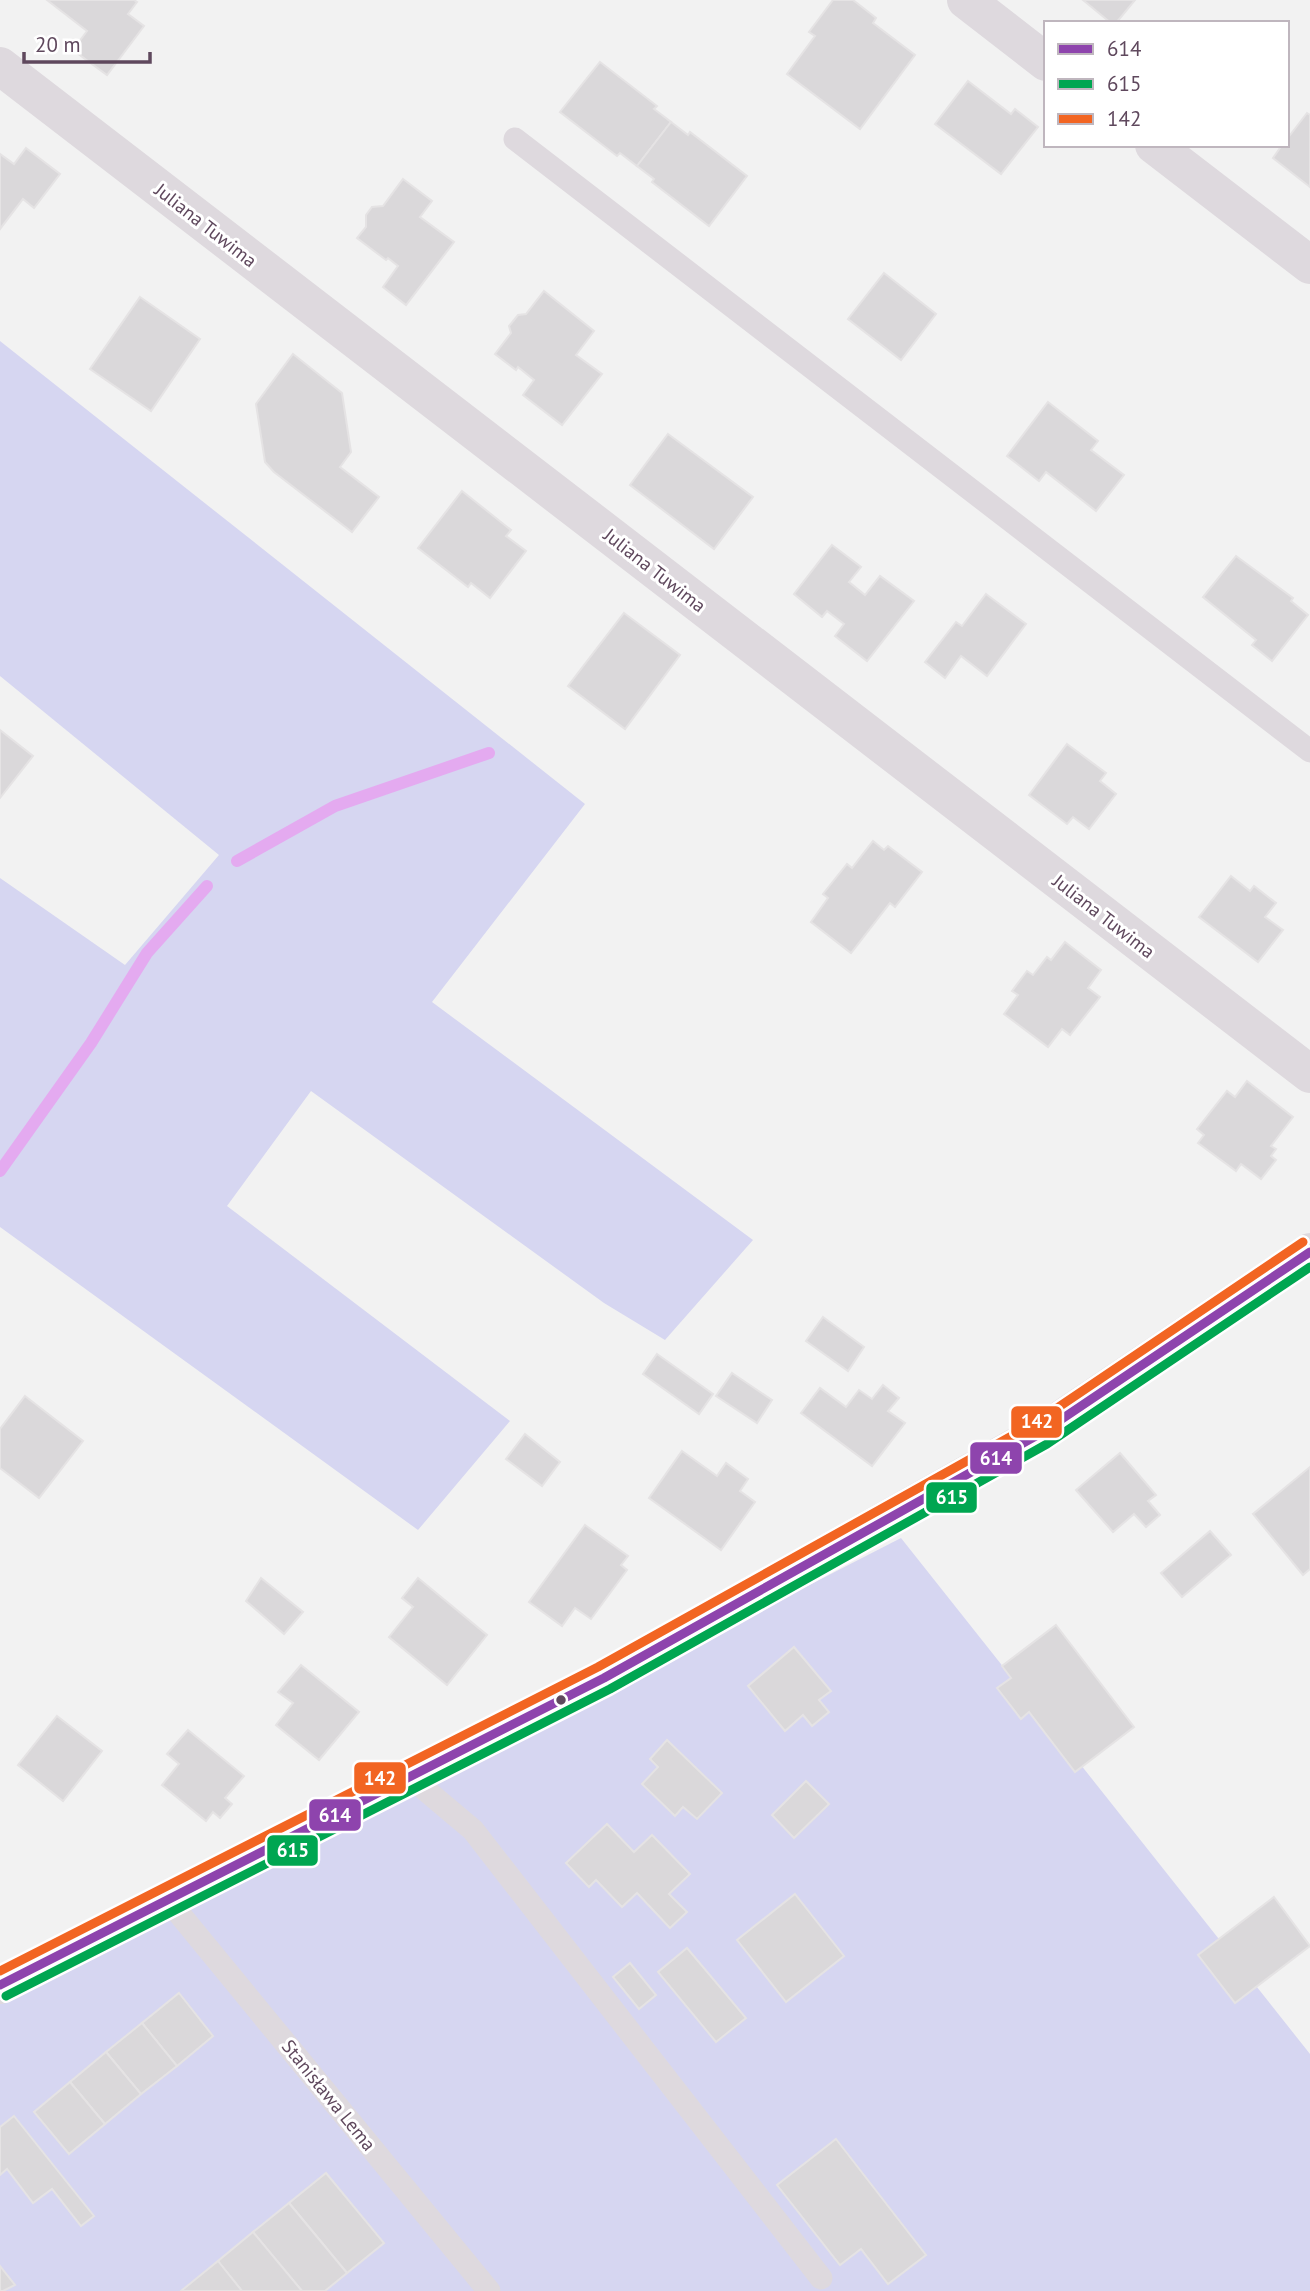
<svg xmlns="http://www.w3.org/2000/svg" width="1310" height="2291" viewBox="0 0 1310 2291" font-family="'PT Sans',sans-serif">
<rect width="100%" height="100%" fill="#f2f2f2"/>
<g fill="#d6d6f1">
<polygon points="0,341 585,804 432,1002 753,1240 665,1340 604,1303 311,1091 227,1206 510,1421 418,1530 0,1227 0,878 125,965 219,855 0,676"/>
<polygon points="901,1538 1310,2054 1310,2291 0,2291 0,1994 480,1754"/>
</g>
<g fill="none" stroke-linecap="round" stroke-linejoin="round">
<g stroke="#e4aaf0" stroke-width="12">
<polyline points="237,861 335,806 489,753"/>
<polyline points="0,1171 91,1043 147,953 207,886"/>
</g>
</g>
<g fill="#dad8da" stroke="#e5e3e4" stroke-width="2">
<polygon points="47,0 134,0 137,2 128,14 144,26 107,75 73,50 87,31"/>
<polygon points="833,0 853,0 876,18 873,23 915,55 860,129 787,74 815,36 809,32"/>
<polygon points="1083,0 1135,0 1116,23 1111,23"/>
<polygon points="600,62 657,106 654,109 671,122 637,166 620,153 617,156 560,112"/>
<polygon points="968,81 1011,114 1015,109 1038,127 1001,174 935,124"/>
<polygon points="1307,113 1310,115 1310,187 1273,158 1282,145 1287,145 1287,139"/>
<polygon points="671,122 688,135 690,132 747,176 709,226 652,182 654,179 637,166"/>
<polygon points="26,148 60,174 34,208 23,199 0,229 0,154 14,164"/>
<polygon points="403,179 432,201 420,217 454,242 406,305 383,287 398,266 388,258 386,260 357,238 366,227 366,215 372,207 383,206"/>
<polygon points="884,273 936,314 901,360 848,319"/>
<polygon points="544,291 594,331 576,355 602,374 562,425 523,395 534,380 518,367 516,370 495,354 511,333 509,326 518,315 526,314"/>
<polygon points="140,297 200,339 151,411 90,369"/>
<polygon points="293,354 342,393 351,452 340,467 379,497 352,532 274,472 265,462 256,404"/>
<polygon points="1048,402 1098,441 1091,450 1124,475 1096,511 1046,472 1039,481 1007,456"/>
<polygon points="668,434 753,497 714,549 630,485"/>
<polygon points="462,491 511,530 506,536 526,551 490,598 471,583 468,587 418,548"/>
<polygon points="832,545 861,567 849,582 865,595 880,576 914,601 867,661 835,636 844,624 827,611 822,617 794,594"/>
<polygon points="1236,556 1293,598 1291,601 1308,615 1272,661 1252,645 1256,640 1203,597"/>
<polygon points="986,594 1026,624 987,676 961,656 945,678 925,662 956,622 962,626"/>
<polygon points="624,613 680,655 625,729 568,686"/>
<polygon points="0,730 33,756 0,798"/>
<polygon points="1067,744 1106,773 1100,781 1116,794 1089,829 1073,817 1067,824 1029,795"/>
<polygon points="873,841 884,850 888,846 922,872 895,907 890,903 851,953 811,922 828,898 823,894 847,864 852,868"/>
<polygon points="1231,876 1250,891 1254,886 1276,903 1265,917 1283,930 1258,962 1199,917"/>
<polygon points="1065,942 1101,970 1088,988 1100,997 1070,1035 1062,1029 1048,1047 1004,1014 1018,995 1012,991 1027,971 1033,975 1047,957 1051,960"/>
<polygon points="1247,1081 1293,1117 1271,1146 1276,1149 1271,1156 1276,1160 1261,1179 1241,1164 1236,1171 1198,1143 1204,1135 1197,1129 1227,1091 1235,1097"/>
<polygon points="823,1317 864,1347 848,1371 806,1341"/>
<polygon points="657,1354 713,1394 699,1414 643,1374"/>
<polygon points="732,1373 772,1400 757,1423 716,1396"/>
<polygon points="883,1385 899,1398 888,1411 905,1423 872,1466 801,1413 820,1388 846,1407 859,1390 872,1399"/>
<polygon points="25,1396 83,1441 39,1498 0,1468 0,1429"/>
<polygon points="525,1434 560,1462 542,1486 506,1459"/>
<polygon points="682,1451 717,1476 726,1463 748,1479 740,1491 755,1502 721,1550 649,1498"/>
<polygon points="1120,1453 1156,1495 1148,1501 1160,1515 1146,1527 1134,1514 1113,1532 1076,1490"/>
<polygon points="1310,1467 1310,1569 1303,1575 1253,1514"/>
<polygon points="585,1525 628,1556 621,1565 627,1570 591,1619 575,1608 562,1626 529,1602"/>
<polygon points="1210,1531 1231,1555 1182,1597 1161,1573"/>
<polygon points="261,1578 303,1612 284,1634 246,1601"/>
<polygon points="418,1578 487,1635 447,1685 389,1637 413,1607 402,1598"/>
<polygon points="1056,1625 1134,1727 1075,1772 1029,1712 1021,1719 997,1688 1011,1678 1002,1666"/>
<polygon points="794,1647 831,1691 819,1700 829,1712 812,1726 803,1715 785,1731 748,1686"/>
<polygon points="301,1665 359,1712 319,1760 276,1725 293,1703 278,1692"/>
<polygon points="57,1716 102,1751 63,1801 18,1765"/>
<polygon points="188,1730 244,1776 225,1798 232,1804 220,1818 213,1812 206,1821 162,1785 179,1764 167,1754"/>
<polygon points="667,1740 722,1793 697,1819 683,1807 675,1816 642,1784 658,1767 650,1759"/>
<polygon points="806,1781 829,1804 794,1838 772,1815"/>
<polygon points="607,1824 634,1852 652,1835 690,1874 669,1894 687,1912 670,1928 637,1893 622,1907 596,1880 589,1887 566,1863"/>
<polygon points="795,1894 844,1956 786,2002 737,1940"/>
<polygon points="1274,1897 1310,1946 1235,2003 1198,1955"/>
<polygon points="687,1948 746,2018 716,2042 658,1972"/>
<polygon points="630,1963 656,1995 639,2009 613,1977"/>
<polygon points="179,1993 213,2036 177,2066 142,2023"/>
<polygon points="142,2023 177,2066 141,2094 106,2052"/>
<polygon points="106,2052 141,2094 105,2124 70,2082"/>
<polygon points="70,2082 105,2124 69,2154 34,2112"/>
<polygon points="14,2116 94,2216 81,2226 52,2189 33,2203 7,2169 0,2175 0,2127"/>
<polygon points="836,2139 926,2255 888,2284 861,2249 840,2265 777,2185"/>
<polygon points="326,2173 384,2243 347,2273 289,2203"/>
<polygon points="289,2203 347,2273 325,2291 302,2291 253,2232"/>
<polygon points="253,2232 302,2291 242,2291 218,2261"/>
<polygon points="218,2261 242,2291 181,2291"/>
<polygon points="0,2266 15,2285 3,2291 0,2291"/>
</g>
<g fill="none" stroke-linecap="round" stroke-linejoin="round">
<g stroke="#ded9de" stroke-width="23">
<polyline points="515,139 1310,751"/>
<polyline points="410,1777 473,1830 821,2278"/>
<polyline points="168,1900 489,2291"/>
</g>
<g stroke="#ded9de" stroke-width="38">
<polyline points="966,0 1046,62"/>
<polyline points="0,66 1310,1074"/>
<polyline points="1154,145 1310,265"/>
</g>
<polyline stroke="#ded9de" stroke-width="38" points="0,1985 604,1678 1041,1433 1310,1252"/>
<g stroke="#fff" stroke-width="14">
<polyline id="bus-1" points="0,1985 604,1678 1041,1433 1310,1252"/>
</g>
<g stroke="#fff" stroke-width="14">
<polyline id="bus-2" points="6,1996 610,1689 1047,1444 1310,1267"/>
</g>
<g stroke="#fff" stroke-width="14">
<polyline id="bus-3" points="0,1971 598,1667 1035,1423 1303,1242"/>
</g>
<use href="#bus-1" stroke="#8e44ad" stroke-width="9"/>
<use href="#bus-2" stroke="#00a651" stroke-width="9"/>
<use href="#bus-3" stroke="#f26522" stroke-width="9"/>
</g>
<circle fill="#5f485d" stroke="#fff" stroke-width="2.5" cx="561" cy="1700" r="6"/>
<g text-anchor="middle" dominant-baseline="central" stroke-width="6" stroke-linejoin="round" paint-order="stroke">
<g font-size="19" fill="#5f485d" stroke="#fff">
<text transform="translate(206 225) rotate(38)">Juliana Tuwima</text>
<text transform="translate(655 570) rotate(38)">Juliana Tuwima</text>
<text transform="translate(1104 916) rotate(38)">Juliana Tuwima</text>
<text transform="translate(329 2095) rotate(51)">Stanisława Lema</text>
</g>
</g>
<g stroke="#fff" stroke-width="2.5">
<rect x="1010" y="1405" width="53" height="34" rx="7" fill="#f26522"/>
<rect x="969" y="1441" width="54" height="34" rx="7" fill="#8e44ad"/>
<rect x="925" y="1481" width="53" height="33" rx="7" fill="#00a651"/>
<rect x="353" y="1761" width="54" height="34" rx="7" fill="#f26522"/>
<rect x="308" y="1798" width="54" height="34" rx="7" fill="#8e44ad"/>
<rect x="266" y="1834" width="53" height="33" rx="7" fill="#00a651"/>
</g>
<g font-size="19" text-anchor="middle" font-weight="bold" fill="#fff">
<text x="1037" y="1428">142</text>
<text x="996" y="1465">614</text>
<text x="952" y="1504">615</text>
<text x="380" y="1785">142</text>
<text x="335" y="1822">614</text>
<text x="293" y="1857">615</text>
</g>
<rect x="1044" y="21" width="245" height="126" fill="#ffffff" stroke="#bfb6be" stroke-width="2"/>
<rect x="1058" y="44" width="35" height="10" fill="#8e44ad" stroke="#bfb6be" stroke-width="2"/>
<text x="1107" y="56" font-size="21" fill="#5f485d">614</text>
<rect x="1058" y="79" width="35" height="10" fill="#00a651" stroke="#bfb6be" stroke-width="2"/>
<text x="1107" y="91" font-size="21" fill="#5f485d">615</text>
<rect x="1058" y="114" width="35" height="10" fill="#f26522" stroke="#bfb6be" stroke-width="2"/>
<text x="1107" y="126" font-size="21" fill="#5f485d">142</text>
<path d="M24 52v10h126v-10" fill="none" stroke="#5f485d" stroke-width="3.5"/>
<text x="35" y="52" font-size="21" fill="#5f485d" stroke="#ffffff" stroke-width="5" paint-order="stroke">20 m</text>
</svg>
